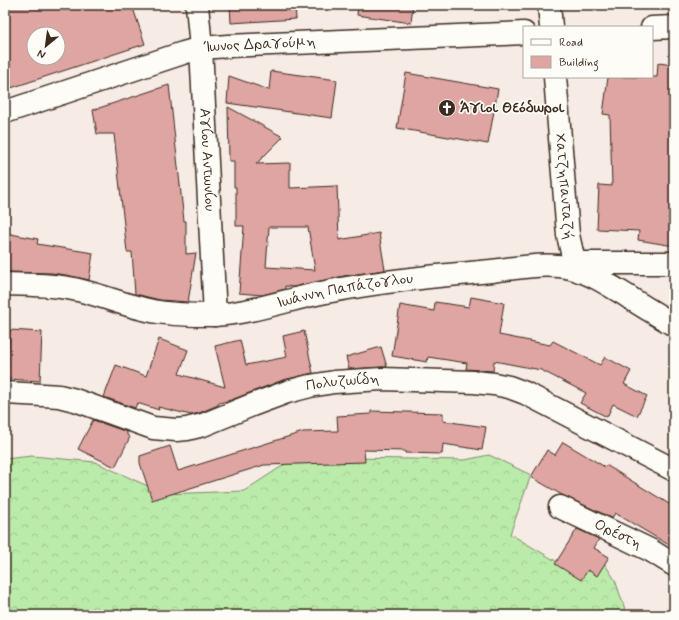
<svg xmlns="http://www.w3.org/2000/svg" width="679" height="620" viewBox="0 0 679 620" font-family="Mynerve,sans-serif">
<defs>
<pattern id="forest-crowns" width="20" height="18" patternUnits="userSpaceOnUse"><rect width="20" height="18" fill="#bbebaa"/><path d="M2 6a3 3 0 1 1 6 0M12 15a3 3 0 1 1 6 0" fill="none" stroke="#a2ca92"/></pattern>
</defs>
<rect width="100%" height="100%" fill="#f7ebe6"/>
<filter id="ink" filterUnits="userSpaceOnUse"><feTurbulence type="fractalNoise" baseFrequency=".025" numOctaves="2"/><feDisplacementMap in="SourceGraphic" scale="8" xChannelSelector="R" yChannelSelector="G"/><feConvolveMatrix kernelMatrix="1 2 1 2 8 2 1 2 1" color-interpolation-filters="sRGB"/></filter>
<g filter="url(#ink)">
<polygon fill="url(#forest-crowns)" stroke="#7b8a64" points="489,455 531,475 510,534 576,573 597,552 615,580 627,615 5,615 5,459 32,456 95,462 165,494 244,491 296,457 465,460"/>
<g fill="#dfa5a2" stroke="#3b2a1e" fill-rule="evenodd">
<path d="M5 5H132L145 44 20 85 5 90ZM34 34H58V58H34Z"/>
<polygon points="230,5 295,5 296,19 231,23"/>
<polygon points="358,5 413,5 411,23 357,15"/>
<polygon points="658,63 674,65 674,124 671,124 673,200 674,201 674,246 638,240 639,231 597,229 599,185 612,186 610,115 603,114 608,77 657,77"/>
<polygon points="271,71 337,80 332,118 227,103 229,76 269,90"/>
<polygon points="406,73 498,89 488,144 397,128"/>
<polygon points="169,85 184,221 186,221 186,254 196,253 188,302 160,300 135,294 132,252 127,252 114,134 97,134 93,110"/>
<path d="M228 107 283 137 256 164 290 163V188L337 186 339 240 379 233 385 270 344 276 293 287 285 286V289L262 295 239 293 244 226H236V187H234V161H229ZM269 227H308L315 270 266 267Z"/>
<polygon points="5,233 38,239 37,244 93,253 89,280 71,276 52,273 5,272"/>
<polygon points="471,297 504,303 499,335 550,345 553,341 600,365 605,357 631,371 624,384 647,396 637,416 613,404 607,417 580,403 586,393 541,370 494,361 493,371 466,369 467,363 428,357 427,362 392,356 400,305 434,311 435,302 469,307"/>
<polygon points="10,330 42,332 40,381 7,379"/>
<polygon points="304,331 313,373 283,380 231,400 219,403 218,405 199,413 191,415 158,407 159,410 137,403 135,408 104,397 116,365 146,376 159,339 188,350 179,374 225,387 215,346 240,340 246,365 287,357 283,336"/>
<polygon points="381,347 387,367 349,369 346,357"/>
<polygon points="371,411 443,413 443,421 486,427 482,450 443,444 442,454 405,453 405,451 364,450 365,462 264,465 152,500 140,463 140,456 170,446 178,471 303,432 338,431 337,416 371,414"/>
<polygon points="93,420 127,432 127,435 130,437 115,467 78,449"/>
<polygon points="563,442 605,467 606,465 674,507 674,548 615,513 612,518 562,495 531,477 547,450 555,455"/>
<polygon points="577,529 599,539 594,548 609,557 597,576 588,570 581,580 555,564"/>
</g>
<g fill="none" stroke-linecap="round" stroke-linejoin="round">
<g stroke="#3b2a1e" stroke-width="25">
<g id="minor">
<path id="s1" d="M197 5 201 48 215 315"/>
<polyline points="549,5 551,27"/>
<polyline points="652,28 674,27"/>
<path id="s2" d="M555 77 568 235 573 257 580 271"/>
<path id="s3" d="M5 112 183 53 201 48 228 46 524 33"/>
<polyline points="576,263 674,263"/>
<path id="s4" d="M5 284C29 285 54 284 78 290 105 296 131 308 158 312 176 315 195 315 214 315 252 313 289 299 326 292 381 281 436 276 491 271 516 268 547 262 571 268 591 273 609 285 627 296 642 306 658 315 674 325"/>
<path id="s5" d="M5 393 43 395 59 396 75 400 153 428 176 430 187 429 203 425 252 405 287 392 310 386 334 382 382 379 474 382 494 384 509 387 525 393 674 470"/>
<path id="s6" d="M560 507 650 550 674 565"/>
</g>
</g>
<use href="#minor" stroke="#fdfcf7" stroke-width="22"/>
</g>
</g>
<defs>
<g id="church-disc" transform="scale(0.9)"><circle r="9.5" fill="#3b2a1e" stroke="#fdfcf7"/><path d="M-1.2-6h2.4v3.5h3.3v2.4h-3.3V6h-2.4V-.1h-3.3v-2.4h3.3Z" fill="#fff"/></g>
</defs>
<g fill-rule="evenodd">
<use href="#church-disc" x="447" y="108"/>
</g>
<g text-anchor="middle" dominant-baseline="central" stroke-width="3.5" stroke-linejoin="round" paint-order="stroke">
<g font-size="15" fill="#3b2a1e" stroke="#fdfcf7">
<text stroke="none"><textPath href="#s3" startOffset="265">Ίωνος Δραγούμη</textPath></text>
<text stroke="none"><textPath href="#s1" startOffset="155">Αγίου Αντωνίου</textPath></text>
<text stroke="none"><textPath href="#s2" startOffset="110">Χατζηπανταζή</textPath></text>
<text stroke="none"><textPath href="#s4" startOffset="346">Ιωάννη Παπάζογλου</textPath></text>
<text stroke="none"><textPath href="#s5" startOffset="351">Πολυζωίδη</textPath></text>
<text stroke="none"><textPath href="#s6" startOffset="64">Ορέστη</textPath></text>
</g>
<g font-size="15" font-weight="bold" fill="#3b2a1e" stroke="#fdfcf7" text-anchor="start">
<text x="460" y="108">Άγιοι Θεόδωροι</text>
</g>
</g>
<rect width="679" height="620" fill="none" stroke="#fdfcf7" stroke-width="20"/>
<rect x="10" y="10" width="659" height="600" fill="none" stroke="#3b2a1e" stroke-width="1.5" filter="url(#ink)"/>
<rect x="523" y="26" width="130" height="52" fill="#fdfcf7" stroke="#afa8a0"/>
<rect x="531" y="39" width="20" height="6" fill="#fdfcf7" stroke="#afa8a0"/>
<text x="559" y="46" font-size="12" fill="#3b2a1e">Road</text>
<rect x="531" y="56" width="20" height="12" fill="#dfa5a2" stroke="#afa8a0"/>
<text x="559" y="66" font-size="12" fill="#3b2a1e">Building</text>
<g transform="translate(46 46) rotate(209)"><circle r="19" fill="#fdfcf7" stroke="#afa8a0"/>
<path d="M0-3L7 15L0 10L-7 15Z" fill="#3b2a1e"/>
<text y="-6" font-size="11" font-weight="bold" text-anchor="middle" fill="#3b2a1e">N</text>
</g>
</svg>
